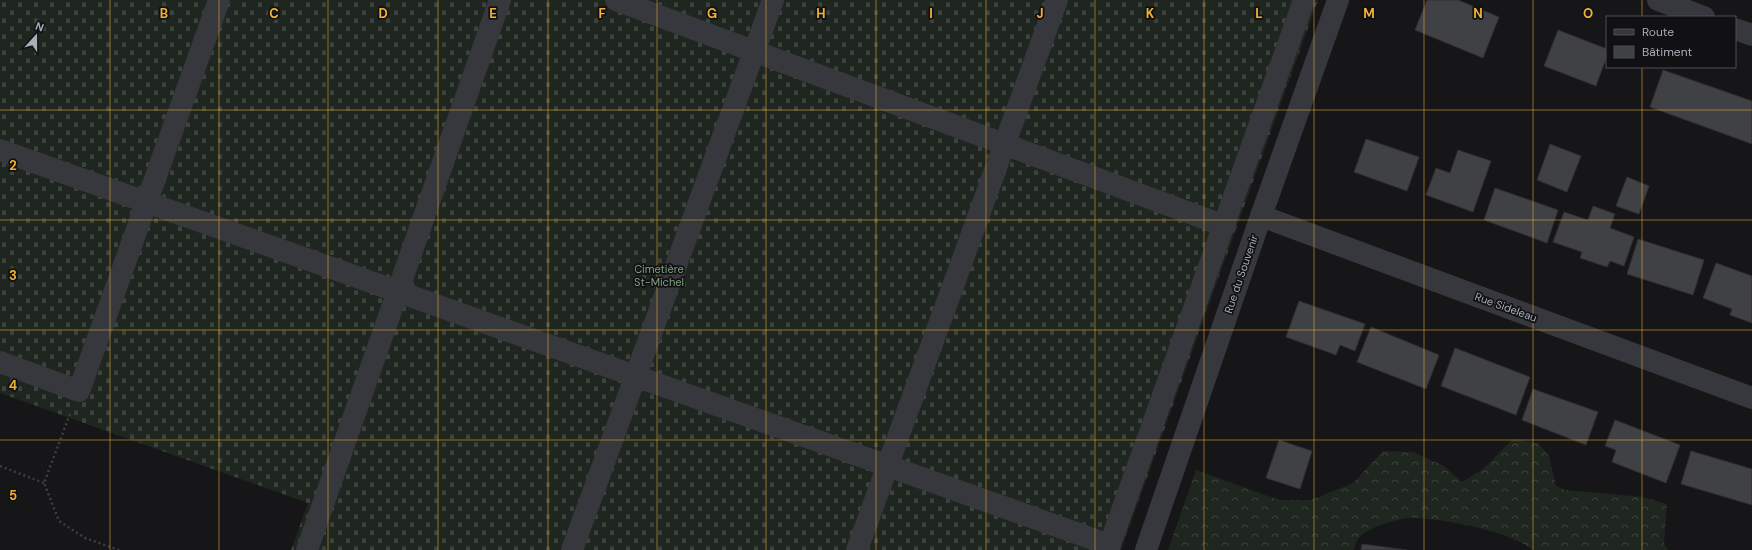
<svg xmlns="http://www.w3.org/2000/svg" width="1752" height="550" viewBox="0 0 1752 550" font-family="'DM Sans',sans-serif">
<defs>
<pattern id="forest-crowns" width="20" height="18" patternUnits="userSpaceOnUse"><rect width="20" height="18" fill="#1e261f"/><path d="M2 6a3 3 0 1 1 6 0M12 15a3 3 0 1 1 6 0" fill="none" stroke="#3c433d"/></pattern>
<pattern id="cemetery-stones" width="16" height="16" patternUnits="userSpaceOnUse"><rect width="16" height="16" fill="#1e261f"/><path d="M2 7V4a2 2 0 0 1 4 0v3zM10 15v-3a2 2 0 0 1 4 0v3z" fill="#3c433d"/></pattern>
</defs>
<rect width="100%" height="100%" fill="#161618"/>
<path fill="url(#forest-crowns)" d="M1513 439 1538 443 1549 456 1556 486 1565 490 1643 497 1667 504 1664 544 1668 550H1533C1509 531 1445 519 1414 518 1401 517 1365 528 1358 539 1356 542 1355 547 1353 550H1168L1196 470 1279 500H1311L1353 483 1383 451 1413 452 1444 466 1462 482 1483 469Z"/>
<polygon fill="url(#cemetery-stones)" points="0,0 1318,0 1121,550 291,550 308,503 0,393"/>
<g fill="#404145" stroke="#303034">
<polygon points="1427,0 1458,0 1499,17 1483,58 1415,30"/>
<polygon points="1558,30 1607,49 1607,56 1596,86 1544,66"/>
<polygon points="1663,70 1752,101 1752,144 1650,107"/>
<polygon points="1366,139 1419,157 1407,191 1354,172"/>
<polygon points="1550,144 1581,156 1567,192 1537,180"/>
<polygon points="1458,150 1491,161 1473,212 1426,195 1436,168 1450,173"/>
<polygon points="1627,177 1649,186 1639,214 1616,206"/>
<polygon points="1495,188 1558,210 1547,243 1484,220"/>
<polygon points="1593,206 1615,214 1610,228 1634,237 1624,266 1610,261 1607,267 1580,258 1582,252 1553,242 1564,212 1588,220"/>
<polygon points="1638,239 1704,260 1693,295 1627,274"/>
<polygon points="1716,263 1752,276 1752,323 1730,315 1732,309 1703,298"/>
<polygon points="1299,301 1365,324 1355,351 1340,345 1336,355 1286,337"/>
<polygon points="1371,327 1439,355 1426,389 1357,362"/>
<polygon points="1455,348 1530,377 1516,415 1441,386"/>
<polygon points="1533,389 1598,412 1586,445 1522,420"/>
<polygon points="1615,420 1680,445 1666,483 1612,462 1616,450 1605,446"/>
<polygon points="1279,440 1312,451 1300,489 1266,478"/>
<polygon points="1691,451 1752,469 1752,505 1681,484"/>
<polygon points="1362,544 1407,550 1361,550"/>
</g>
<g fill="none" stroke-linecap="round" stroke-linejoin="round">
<g stroke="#3d3f44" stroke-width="2.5" stroke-dasharray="2 3" stroke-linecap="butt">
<polyline points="70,414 44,483 59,521 85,538 119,550"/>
<polyline points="0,466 44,483"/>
</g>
<g stroke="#37383d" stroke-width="22">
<polyline points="616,0 1225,226"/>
<polyline points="1658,0 1704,17"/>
<polyline points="1735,29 1752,35"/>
<polyline points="0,150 1110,545"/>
<polyline points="1261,216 1752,398"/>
<polyline points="0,362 79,391 219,0"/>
<polyline points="307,550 500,0"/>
<polyline points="572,550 773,0"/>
<polyline points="857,550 1057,0"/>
<polyline points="1108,550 1304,0"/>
<polyline points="1146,550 1261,216 1338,0"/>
</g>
</g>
<path fill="none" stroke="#f2b134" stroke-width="1" stroke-opacity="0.55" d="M110 0V550M219 0V550M328 0V550M438 0V550M548 0V550M657 0V550M766 0V550M876 0V550M986 0V550M1095 0V550M1204 0V550M1314 0V550M1424 0V550M1533 0V550M1642 0V17M1642 67V550M0 110H1752M0 220H1752M0 330H1752M0 440H1752"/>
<g text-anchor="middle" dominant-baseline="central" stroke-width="3.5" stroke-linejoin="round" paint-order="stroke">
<g font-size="11" fill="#7fa381" stroke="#111113">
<text x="659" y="269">Cimetière<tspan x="659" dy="13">St-Michel</tspan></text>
</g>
<g font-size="11" fill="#a8adb8" stroke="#111113">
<text transform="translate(1241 274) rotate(-71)">Rue du Souvenir</text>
<text transform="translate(1506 307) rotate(20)">Rue Sideleau</text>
</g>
</g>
<g font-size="13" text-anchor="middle" font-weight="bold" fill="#f2b134" stroke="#111113" stroke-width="3.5" stroke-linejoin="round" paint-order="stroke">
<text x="164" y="18">B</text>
<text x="274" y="18">C</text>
<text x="383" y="18">D</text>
<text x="493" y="18">E</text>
<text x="602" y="18">F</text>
<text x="712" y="18">G</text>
<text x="821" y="18">H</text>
<text x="931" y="18">I</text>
<text x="1040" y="18">J</text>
<text x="1150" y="18">K</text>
<text x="1259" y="18">L</text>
<text x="1369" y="18">M</text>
<text x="1478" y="18">N</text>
<text x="1588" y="18">O</text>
<text x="13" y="170">2</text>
<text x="13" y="280">3</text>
<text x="13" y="390">4</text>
<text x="13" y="500">5</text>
</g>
<rect x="1606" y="16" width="130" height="52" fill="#111113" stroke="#4d4f55"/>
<rect x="1614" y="29" width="20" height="6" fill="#37383d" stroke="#4d4f55"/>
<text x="1642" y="36" font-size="12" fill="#a8adb8">Route</text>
<rect x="1614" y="46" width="20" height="12" fill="#404145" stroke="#4d4f55"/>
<text x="1642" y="56" font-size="12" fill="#a8adb8">Bâtiment</text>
<g transform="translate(36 36) rotate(21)" stroke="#111113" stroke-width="3" paint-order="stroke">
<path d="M0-3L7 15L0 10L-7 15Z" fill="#a8adb8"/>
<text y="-6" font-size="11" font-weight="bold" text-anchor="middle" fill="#a8adb8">N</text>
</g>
</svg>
